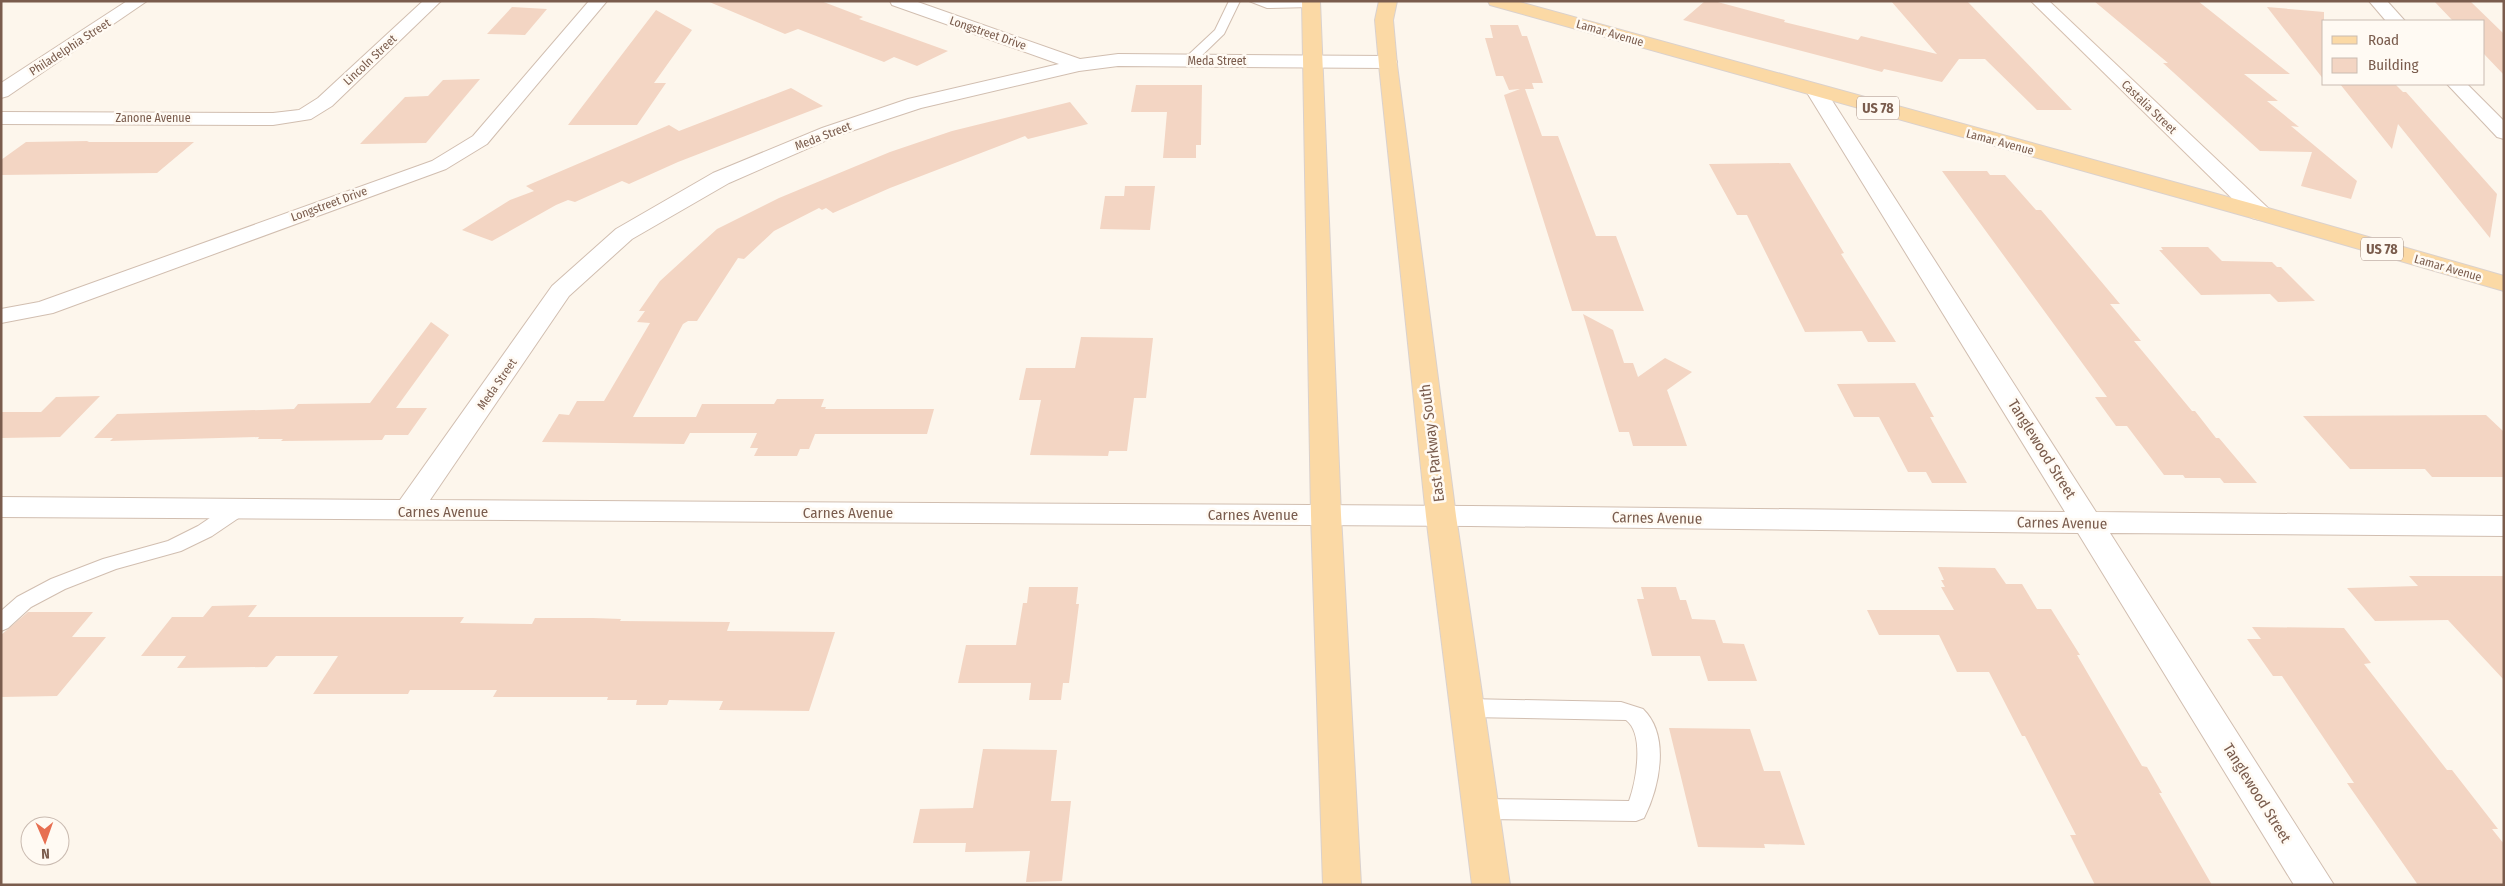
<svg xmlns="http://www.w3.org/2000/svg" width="2505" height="886" viewBox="0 0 2505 886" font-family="'Fira Sans Condensed',sans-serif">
<rect width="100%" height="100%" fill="#fdf6ec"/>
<g fill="#f3d5c3">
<polygon points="707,1 821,1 863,17 859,19 948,51 917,66 894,57 884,62 798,29 785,34"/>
<polygon points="1705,1 1714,1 1785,20 1784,22 1858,40 1861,36 1937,54 1891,1 1967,1 2072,110 2037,110 1985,59 1959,59 1942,82 1884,69 1882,72 1683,20"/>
<polygon points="2094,1 2198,1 2290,74 2244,74 2278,101 2267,101 2299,127 2291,126 2357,181 2351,199 2301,186 2312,152 2260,151 2163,63 2168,63"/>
<polygon points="2434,1 2470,1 2504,34 2504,75 2484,54 2484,21 2453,21"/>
<polygon points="512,7 547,9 525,35 487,34"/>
<polygon points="2267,7 2324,12 2324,80"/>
<polygon points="656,10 692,30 654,83 666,83 637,125 568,125"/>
<polygon points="1490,25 1518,25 1522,36 1527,36 1543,83 1532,83 1534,89 1525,89 1542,136 1558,136 1596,236 1616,236 1644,311 1572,311 1504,95 1520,89 1509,90 1503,76 1496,76 1485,38 1493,38"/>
<polygon points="480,79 426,143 360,144 405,97 428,96 443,80"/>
<polygon points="2340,84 2396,85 2403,92 2406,92 2497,194 2490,238 2398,124 2392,149"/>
<polygon points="1136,85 1202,85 1201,145 1196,145 1196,158 1163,158 1167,112 1131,112"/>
<polygon points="791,88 823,106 678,162 629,184 622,181 575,202 568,200 556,205 492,241 462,230 510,200 534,191 526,186 669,125 679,131"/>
<polygon points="1070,102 1088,124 1028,139 1025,136 890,188 833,213 826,208 822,210 819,208 774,231 744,259 738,258 697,321 688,321 683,324 633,417 696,417 702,404 774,404 777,399 824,399 821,407 826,407 825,409 934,409 927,434 815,434 809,449 800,449 797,456 754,456 758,448 750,448 757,433 690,433 684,444 542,442 559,414 569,415 577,401 604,401 650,323 637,322 645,311 639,311 660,281 717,229 779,198 890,152 952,131"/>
<polygon points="89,141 87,142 194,142 157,173 1,175 1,160 26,142"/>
<polygon points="1790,163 1844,253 1841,254 1896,342 1868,342 1862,331 1805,332 1751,223 1747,215 1737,215 1709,164"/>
<polygon points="1942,171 1987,171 1990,175 2005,175 2036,210 2041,210 2047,217 2120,304 2110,304 2141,341 2134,341 2192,411 2195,411 2216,438 2219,438 2257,483 2224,483 2220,478 2185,478 2183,475 2164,475 2127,426 2116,426 2095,397 2107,397"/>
<polygon points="1125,186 1155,186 1150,230 1100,229 1105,196 1124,196"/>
<polygon points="2161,247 2208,247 2222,261 2272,262 2277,267 2281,267 2315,301 2278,302 2270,294 2201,295 2159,250 2163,250"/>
<polygon points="1583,314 1613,330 1624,363 1633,363 1638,377 1665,358 1692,372 1667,390 1687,446 1633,446 1629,432 1619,432"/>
<polygon points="431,322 449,335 396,408 427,408 408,435 385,435 382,440 281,441 283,439 258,439 259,437 110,441 113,438 94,438 117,414 294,409 298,404 370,403"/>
<polygon points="1081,337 1153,338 1146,398 1134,398 1127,451 1109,451 1108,456 1030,455 1041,400 1019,400 1026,368 1075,368"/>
<polygon points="1915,383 1934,417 1930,417 1967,483 1932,483 1926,472 1908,472 1879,417 1854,417 1837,384"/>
<polygon points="100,396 60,437 1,438 1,412 41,412 56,397"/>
<polygon points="2486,415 2504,432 2504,477 2432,477 2425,469 2350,469 2303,416"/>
<polygon points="1938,567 1995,568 2006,584 2022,584 2037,609 2051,609 2080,655 2077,655 2142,766 2147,767 2162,793 2159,793 2212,885 2095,885 2070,835 2076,835 2025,736 2022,736 1989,672 1957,672 1939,635 1879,635 1867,610 1954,610 1941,587 1945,587 1941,580 1944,580"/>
<polygon points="2409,576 2504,576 2504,680 2448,620 2375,621 2347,588 2418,586"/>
<polygon points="1029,587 1078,587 1076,604 1079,604 1069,683 1063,683 1061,700 1029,700 1031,683 958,683 966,645 1016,645 1023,603 1027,603"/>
<polygon points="1641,587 1676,587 1680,600 1686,600 1692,619 1715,620 1723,643 1744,644 1757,681 1708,681 1700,656 1652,656 1637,599 1644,599"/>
<polygon points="257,605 248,617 464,617 460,623 532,624 535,618 593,618 621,619 620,621 730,622 727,631 835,632 809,711 719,710 723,701 669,700 667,705 636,705 637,700 607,700 608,697 493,697 497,690 410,690 408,694 313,694 338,656 276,656 267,667 177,668 186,656 141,656 172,617 203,617 212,606"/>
<polygon points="28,612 93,612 72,637 106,637 57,696 1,697 1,635"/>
<polygon points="2252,627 2344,628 2371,663 2364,664 2447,770 2452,770 2498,829 2492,829 2504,844 2504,885 2418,885 2347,783 2354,783 2282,676 2273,676 2247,639 2261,639"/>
<polygon points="1669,728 1750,729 1764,771 1780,771 1805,845 1764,844 1765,848 1698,847"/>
<polygon points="983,749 1057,750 1051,801 1071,801 1062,881 1026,882 1030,851 965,852 966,843 913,843 920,809 973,808"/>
</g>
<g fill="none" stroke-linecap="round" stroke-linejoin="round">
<g stroke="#d1beb0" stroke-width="2">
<g id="lane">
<polygon points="1229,1 1240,1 1224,34 1193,64 1185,64 1185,58 1215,30"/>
<polygon points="1249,1 1313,1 1317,4 1311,7 1267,8"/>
<polygon points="236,504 243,505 245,510 243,515 212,536 181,551 116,569 65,589 31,607 8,628 1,631 1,611 17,597 51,579 103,559 168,541 198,526 229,505"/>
<path d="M1467 699 1621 702 1643 709C1671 736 1659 788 1644 818L1636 821 1481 819 1473 816 1470 809 1473 802 1481 799 1629 801C1636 782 1645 734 1626 720L1467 717 1459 714 1456 708 1459 702Z"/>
</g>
</g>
<g stroke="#d1beb0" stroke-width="2">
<g id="street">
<polygon points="127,1 147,1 8,96 1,98 1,83"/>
<polygon points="423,1 441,1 332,106 311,119 273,125 1,124 1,112 273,113 299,110 318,98"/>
<polygon points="589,1 607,1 487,144 446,169 53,313 1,323 1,309 39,302 432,161 473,136"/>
<polygon points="890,1 915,1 1080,59 1118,54 1388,56 1395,58 1397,62 1395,66 1388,68 1118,66 1079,71 921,108 836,136 729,183 632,239 569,296 430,500 1470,506 2065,512 1806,91 1809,87 1823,87 1826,91 2096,512 2504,516 2504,536 2110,533 2334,885 2294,885 2078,533 1470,526 1,517 1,497 400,500 552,286 616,229 713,173 822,128 908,99 1059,64 892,5"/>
<polygon points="2369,1 2387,1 2405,21 2386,21"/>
<polygon points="2447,84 2467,84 2504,121 2504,139 2497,137"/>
</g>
</g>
<g stroke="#d6c0b0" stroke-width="2">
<polygon id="secondary" points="2031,1 2049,1 2268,208 2271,213 2268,218 2260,220 2252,218"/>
</g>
<g stroke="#dad1cd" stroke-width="2">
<g id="primary">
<polygon points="1302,1 1320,1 1341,515 1361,885 1323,885 1311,515"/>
<polygon points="1379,1 1397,1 1393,20 1397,65 1456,516 1510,885 1472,885 1426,516 1379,65 1375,20"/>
<polygon points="1488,1 1516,1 2268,208 2504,276 2504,291 2252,218 1490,5"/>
</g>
</g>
<use href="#lane" fill="#fff" fill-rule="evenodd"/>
<use href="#street" fill="#fff" fill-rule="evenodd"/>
<use href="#secondary" fill="#fff" fill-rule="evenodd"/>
<use href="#primary" fill="#fbd9a5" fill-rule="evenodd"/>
</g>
<g text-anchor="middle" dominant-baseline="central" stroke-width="5" stroke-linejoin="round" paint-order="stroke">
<g font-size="12" fill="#7a5c4d" stroke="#fffaf3">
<text transform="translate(988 33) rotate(19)">Longstreet Drive</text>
<text transform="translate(1610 33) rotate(16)">Lamar Avenue</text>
<text transform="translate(70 47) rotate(-33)">Philadelphia Street</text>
<text transform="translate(370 60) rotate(-43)">Lincoln Street</text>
<text x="1217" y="61">Meda Street</text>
<text transform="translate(2149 107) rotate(44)">Castalia Street</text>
<text x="153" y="118">Zanone Avenue</text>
<text transform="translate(823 136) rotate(-21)">Meda Street</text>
<text transform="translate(2000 142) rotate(15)">Lamar Avenue</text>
<text transform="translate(329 204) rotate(-20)">Longstreet Drive</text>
<text transform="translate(2448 268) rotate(16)">Lamar Avenue</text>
<text transform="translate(497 384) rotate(-55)">Meda Street</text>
</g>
<g fill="#fffaf3" stroke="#a28b7f" stroke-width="1">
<rect x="1857" y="96.5" width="42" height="23" rx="4"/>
<rect x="2361" y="237.5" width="42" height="23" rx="4"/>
</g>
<g font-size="14" font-weight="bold" fill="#7a5c4d">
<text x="1878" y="108">US 78</text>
<text x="2382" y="249">US 78</text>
</g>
<g font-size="15" fill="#7a5c4d" stroke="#fffaf3">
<text transform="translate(1432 443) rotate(-97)">East Parkway South</text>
<text transform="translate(2042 449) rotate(58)">Tanglewood Street</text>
<text x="443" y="512">Carnes Avenue</text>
<text x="848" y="513">Carnes Avenue</text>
<text x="1253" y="515">Carnes Avenue</text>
<text transform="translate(1657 518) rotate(1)">Carnes Avenue</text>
<text transform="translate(2062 523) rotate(1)">Carnes Avenue</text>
<text transform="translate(2257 793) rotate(58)">Tanglewood Street</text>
</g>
</g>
<rect width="2505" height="886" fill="none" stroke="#7a5c4d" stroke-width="5"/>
<rect x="2322" y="20" width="162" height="65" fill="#fffaf3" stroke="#cabbb1"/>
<rect x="2332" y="36" width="25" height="8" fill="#fbd9a5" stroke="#cabbb1"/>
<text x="2368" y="45" font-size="15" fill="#7a5c4d">Road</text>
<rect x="2332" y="58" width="25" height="15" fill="#f3d5c3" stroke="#cabbb1"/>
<text x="2368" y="70" font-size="15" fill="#7a5c4d">Building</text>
<g transform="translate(45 841) rotate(178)"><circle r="24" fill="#fffaf3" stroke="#cabbb1"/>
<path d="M0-4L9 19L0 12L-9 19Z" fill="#e76f51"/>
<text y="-8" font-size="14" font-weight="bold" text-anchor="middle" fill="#7a5c4d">N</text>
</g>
</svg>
